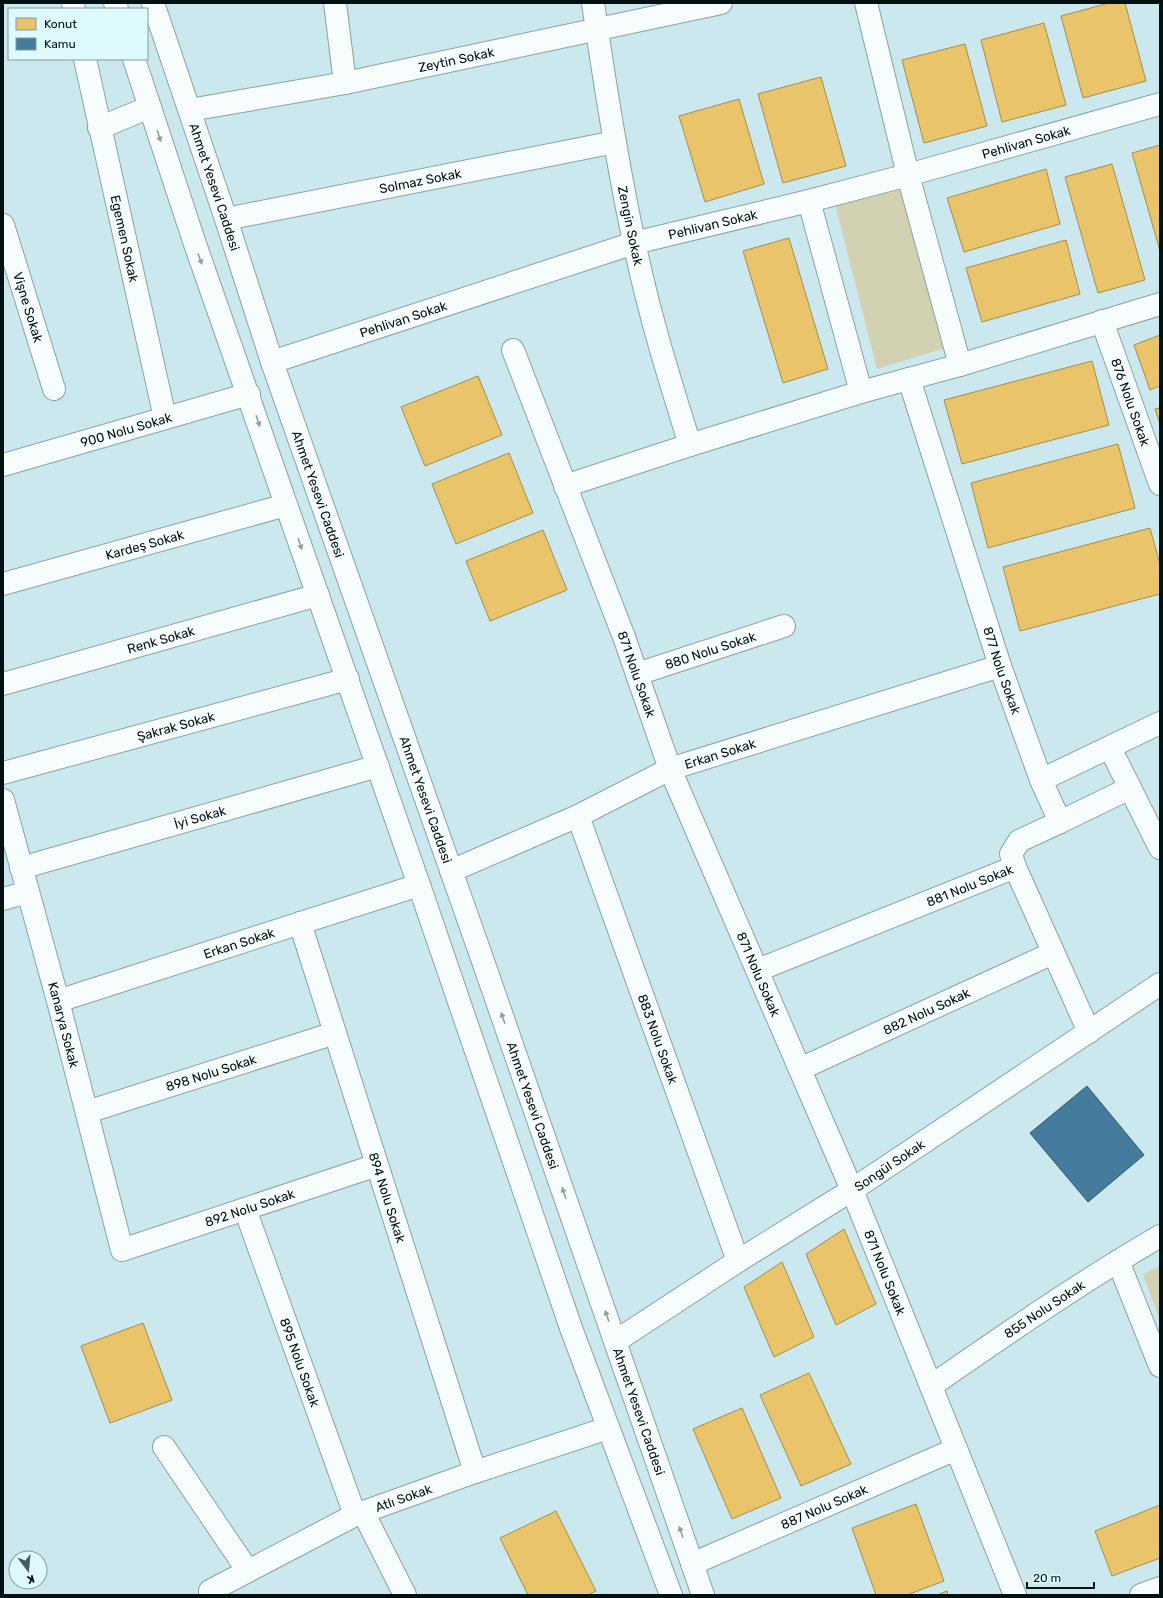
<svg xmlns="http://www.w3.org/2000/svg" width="1163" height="1598" viewBox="0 0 1163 1598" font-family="Rubik,sans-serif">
<rect width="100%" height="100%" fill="#cae8ed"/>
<g fill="#d2d2b2">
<polygon points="903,187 945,348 877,369 835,204"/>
<polygon points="1160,1266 1160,1321 1143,1274"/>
</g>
<g fill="#e9c46a" stroke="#a38e50">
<polygon points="1109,3 1125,3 1146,81 1083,98 1061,16"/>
<polygon points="1044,23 1066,105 1002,122 981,40"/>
<polygon points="965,44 987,126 924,143 902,60"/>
<polygon points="821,77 846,166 783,183 758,94"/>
<polygon points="739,99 764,184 705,202 679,116"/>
<polygon points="1160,145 1160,251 1132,153"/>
<polygon points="1112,164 1145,280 1098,293 1065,177"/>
<polygon points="1046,169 1060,224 964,252 947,198"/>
<polygon points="789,238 828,369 783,383 743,251"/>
<polygon points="1066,240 1080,294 982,322 966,268"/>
<polygon points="1160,335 1160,386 1150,390 1134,345"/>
<polygon points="1092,361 1109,425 962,464 944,400"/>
<polygon points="478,376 502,435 425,466 401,407"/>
<polygon points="1160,408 1160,424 1155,409"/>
<polygon points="1118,444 1135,508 988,548 971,483"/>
<polygon points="509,453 533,513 456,544 432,484"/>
<polygon points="1150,528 1160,564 1160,594 1020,631 1003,567"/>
<polygon points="543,530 567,590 490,621 466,561"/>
<polygon points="844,1229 876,1304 836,1325 806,1254"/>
<polygon points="782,1262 814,1337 774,1357 744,1287"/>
<polygon points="143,1323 172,1400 110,1423 81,1346"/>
<polygon points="809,1373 851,1464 801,1486 760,1395"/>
<polygon points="742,1408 781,1498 732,1519 693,1429"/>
<polygon points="916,1504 944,1581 907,1595 876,1595 852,1528"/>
<polygon points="1160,1505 1160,1558 1112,1576 1095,1531"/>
<polygon points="556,1511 596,1591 588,1595 528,1595 500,1538"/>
<polygon points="947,1591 948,1595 937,1595"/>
</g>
<polygon fill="#457b9d" stroke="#305b74" points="1087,1086 1144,1155 1088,1202 1030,1133"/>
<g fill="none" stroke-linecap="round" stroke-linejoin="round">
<g stroke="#88a3a8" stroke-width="24">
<g id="street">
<polyline points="73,3 74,9"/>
<polyline points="335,3 345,83"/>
<path id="s1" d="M593 3C605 86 618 169 636 251 650 317 670 381 690 445"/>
<polyline points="866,3 908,175 960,365"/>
<path id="s2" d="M85 59 165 418"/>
<path id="s3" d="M190 110 345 83 721 3"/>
<polyline points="99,128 150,107"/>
<polyline points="809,201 861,392"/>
<path id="s4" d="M226 219 615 142"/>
<path id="s5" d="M3 225 54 389"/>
<path id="s6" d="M1102 321 1160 484"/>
<path id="s7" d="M513 350 624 637 670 769 852 1190 1015 1595"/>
<path id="s8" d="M272 362 634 243 809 201 908 175 1160 104"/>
<path id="s9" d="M909 379 1000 666 1041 780 1060 822 1130 788 1160 848"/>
<path id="s10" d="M3 465 249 394"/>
<polyline points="565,486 690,445 861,392 960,365 1160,304"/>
<path id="s11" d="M3 584 286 505"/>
<path id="s12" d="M637 674 784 626"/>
<path id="s13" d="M3 684 318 595"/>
<polyline points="1110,748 1130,788"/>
<path id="s14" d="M3 773 348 679"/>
<polyline points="1041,780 1160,723"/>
<path id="s15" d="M3 800 58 1001 122 1250 377 1165"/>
<path id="s16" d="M578 816 738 1261"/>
<polyline points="1015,867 1011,854 1019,841 1060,822"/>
<path id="s17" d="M21 868 378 766"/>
<path id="s18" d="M451 871 578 816 670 769 1000 666"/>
<polyline points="3,899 28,892"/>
<path id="s19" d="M300 923 475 1472"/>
<path id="s20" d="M758 970 1015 867 1089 1032"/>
<path id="s21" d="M58 1001 419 885"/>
<path id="s22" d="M800 1069 1053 953"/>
<path id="s23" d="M87 1112 335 1033"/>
<path id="s24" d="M245 1209 355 1515"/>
<polyline points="1118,1261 1160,1366"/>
<path id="s25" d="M616 1341 738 1261 852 1190 1160 984"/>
<path id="s26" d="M931 1386C1006 1334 1081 1282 1160 1236"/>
<polyline points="164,1447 248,1571"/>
<polyline points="363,1512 405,1595"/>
<path id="s27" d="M692 1564 956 1449"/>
<path id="s28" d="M210 1591 355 1515 475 1472 608 1428"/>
<polyline points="1141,1595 1160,1588"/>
</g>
</g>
<g stroke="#88a3a8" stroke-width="24">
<g id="secondary">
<polyline points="115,3 117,9"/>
<path id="s29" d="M153 3 226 219 272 362 484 964 703 1595"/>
<polyline points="134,59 194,241 419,885 571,1328 671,1595"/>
</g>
</g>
<use href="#street" stroke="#f7fcfc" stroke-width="22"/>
<use href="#secondary" stroke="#f7fcfc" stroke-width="22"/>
</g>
<defs><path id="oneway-solid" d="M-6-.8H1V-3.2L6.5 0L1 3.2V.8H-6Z"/></defs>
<g fill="#949e9f">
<use href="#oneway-solid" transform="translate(159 136) rotate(72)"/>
<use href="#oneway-solid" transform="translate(200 259) rotate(70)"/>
<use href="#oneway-solid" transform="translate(258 421) rotate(71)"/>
<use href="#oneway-solid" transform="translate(300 544) rotate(71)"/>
<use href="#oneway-solid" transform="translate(503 1018) rotate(-109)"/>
<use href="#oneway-solid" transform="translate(564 1193) rotate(-109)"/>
<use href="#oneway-solid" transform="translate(607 1316) rotate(-109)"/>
<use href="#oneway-solid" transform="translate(681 1532) rotate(-109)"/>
</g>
<g text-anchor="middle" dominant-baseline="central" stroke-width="4" stroke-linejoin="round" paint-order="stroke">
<g font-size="13" fill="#001013" stroke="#dffaff">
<text stroke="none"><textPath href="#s3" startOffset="271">Zeytin Sokak</textPath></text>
<text stroke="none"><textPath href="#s8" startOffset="786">Pehlivan Sokak</textPath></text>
<text stroke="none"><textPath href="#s4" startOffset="198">Solmaz Sokak</textPath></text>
<text stroke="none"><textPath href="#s29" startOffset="194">Ahmet Yesevi Caddesi</textPath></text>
<text stroke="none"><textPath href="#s8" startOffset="462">Pehlivan Sokak</textPath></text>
<text stroke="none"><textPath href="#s1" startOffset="226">Zengin Sokak</textPath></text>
<text stroke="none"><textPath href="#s2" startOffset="184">Egemen Sokak</textPath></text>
<text stroke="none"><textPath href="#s5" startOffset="86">Vişne Sokak</textPath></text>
<text stroke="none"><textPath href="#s8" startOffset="138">Pehlivan Sokak</textPath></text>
<text stroke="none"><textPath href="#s6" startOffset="86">876 Nolu Sokak</textPath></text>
<text stroke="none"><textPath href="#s10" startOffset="128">900 Nolu Sokak</textPath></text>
<text stroke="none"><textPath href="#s29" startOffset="518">Ahmet Yesevi Caddesi</textPath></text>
<text stroke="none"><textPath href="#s11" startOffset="147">Kardeş Sokak</textPath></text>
<text stroke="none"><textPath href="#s13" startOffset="164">Renk Sokak</textPath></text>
<text stroke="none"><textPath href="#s12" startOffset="77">880 Nolu Sokak</textPath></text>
<text stroke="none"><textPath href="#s9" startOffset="306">877 Nolu Sokak</textPath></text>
<text stroke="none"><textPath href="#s7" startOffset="347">871 Nolu Sokak</textPath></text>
<text stroke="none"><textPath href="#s14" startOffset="179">Şakrak Sokak</textPath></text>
<text stroke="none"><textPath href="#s18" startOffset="294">Erkan Sokak</textPath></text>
<text stroke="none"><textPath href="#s29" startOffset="842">Ahmet Yesevi Caddesi</textPath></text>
<text stroke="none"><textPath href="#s17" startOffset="186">İyi Sokak</textPath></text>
<text stroke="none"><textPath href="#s20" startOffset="228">881 Nolu Sokak</textPath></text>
<text stroke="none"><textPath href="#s21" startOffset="190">Erkan Sokak</textPath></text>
<text stroke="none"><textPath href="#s7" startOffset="671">871 Nolu Sokak</textPath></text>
<text stroke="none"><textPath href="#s22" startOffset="139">882 Nolu Sokak</textPath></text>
<text stroke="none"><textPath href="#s15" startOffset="233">Kanarya Sokak</textPath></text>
<text stroke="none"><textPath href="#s16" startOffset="237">883 Nolu Sokak</textPath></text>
<text stroke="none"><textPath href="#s23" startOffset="130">898 Nolu Sokak</textPath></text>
<text stroke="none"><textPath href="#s29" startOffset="1166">Ahmet Yesevi Caddesi</textPath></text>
<text stroke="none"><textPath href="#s25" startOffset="325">Songül Sokak</textPath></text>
<text stroke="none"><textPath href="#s19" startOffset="288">894 Nolu Sokak</textPath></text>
<text stroke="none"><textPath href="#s15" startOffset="600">892 Nolu Sokak</textPath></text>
<text stroke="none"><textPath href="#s7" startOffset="995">871 Nolu Sokak</textPath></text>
<text stroke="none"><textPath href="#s26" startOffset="137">855 Nolu Sokak</textPath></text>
<text stroke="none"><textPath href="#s24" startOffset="163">895 Nolu Sokak</textPath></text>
<text stroke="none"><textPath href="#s29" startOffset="1490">Ahmet Yesevi Caddesi</textPath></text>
<text stroke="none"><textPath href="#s28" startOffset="215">Atlı Sokak</textPath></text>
<text stroke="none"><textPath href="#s27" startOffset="144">887 Nolu Sokak</textPath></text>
</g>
</g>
<rect width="1163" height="1598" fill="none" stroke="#001013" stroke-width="8"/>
<rect x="8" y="8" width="140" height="52" fill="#dffaff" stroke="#869ca1"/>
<rect x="16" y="18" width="20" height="12" fill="#e9c46a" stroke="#869ca1"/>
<text x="44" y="28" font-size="12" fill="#001013">Konut</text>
<rect x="16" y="38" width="20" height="12" fill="#457b9d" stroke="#869ca1"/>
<text x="44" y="48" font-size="12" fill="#001013">Kamu</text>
<g transform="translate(28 1570) rotate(164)"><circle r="19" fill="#dffaff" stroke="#869ca1"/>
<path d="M0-3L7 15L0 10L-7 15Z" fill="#475c5f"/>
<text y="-6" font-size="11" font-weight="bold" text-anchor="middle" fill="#001013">K</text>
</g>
<path d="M1027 1582v6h67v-6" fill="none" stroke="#001013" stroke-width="2"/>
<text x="1033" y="1582" font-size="12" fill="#001013" stroke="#dffaff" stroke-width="3" paint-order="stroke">20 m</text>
</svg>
